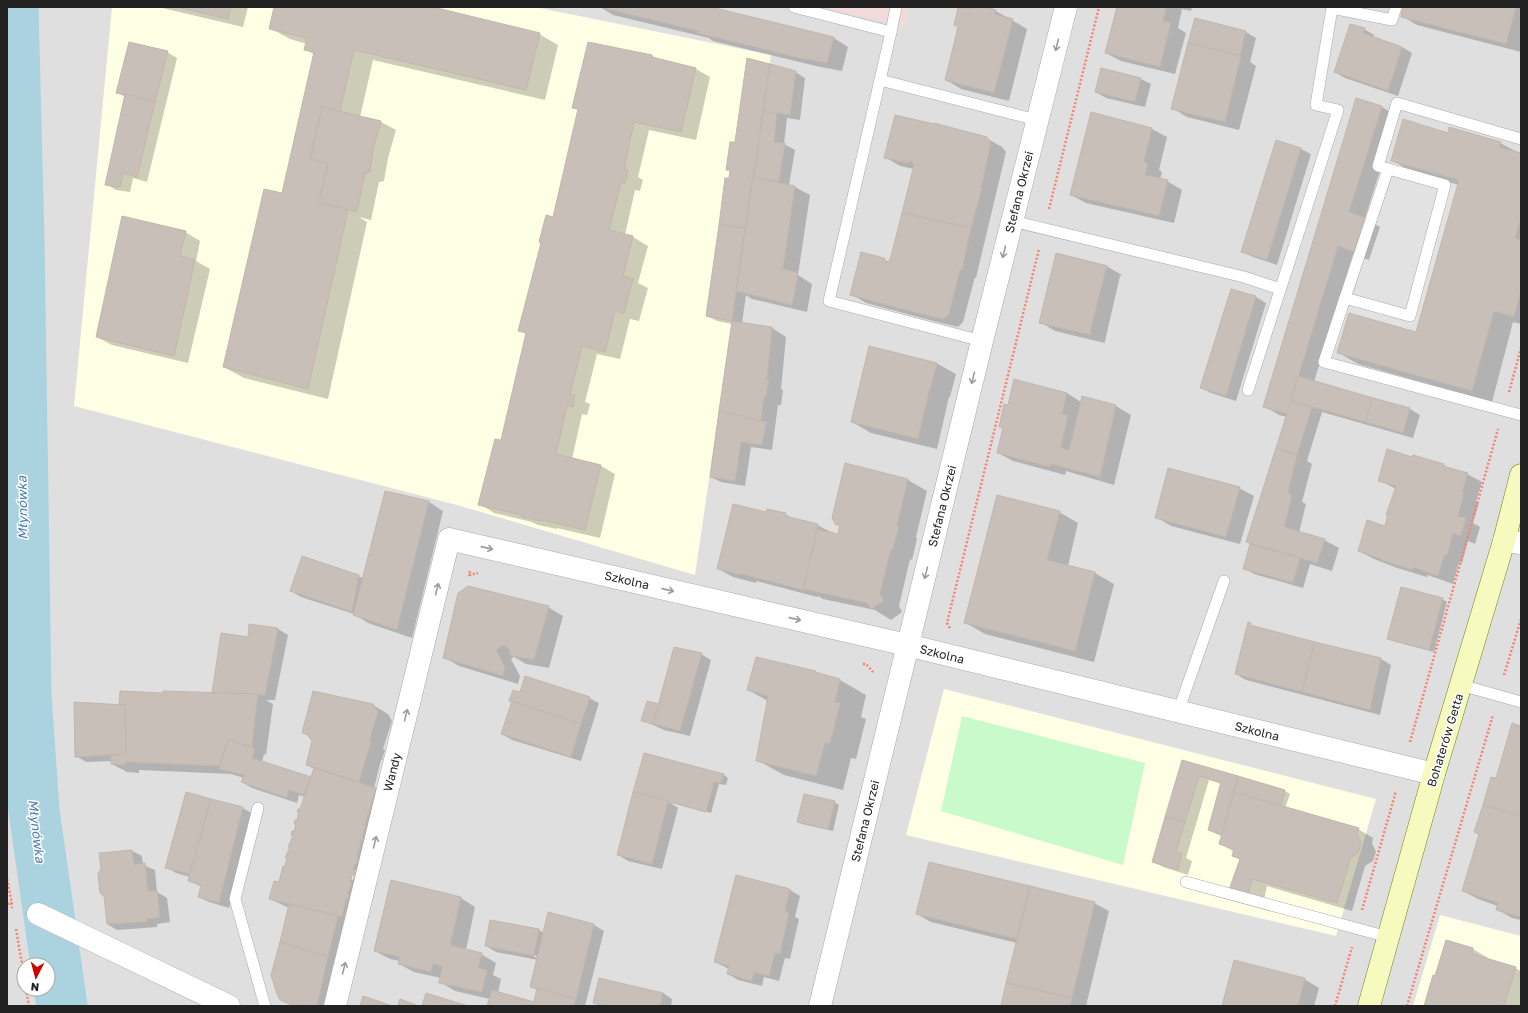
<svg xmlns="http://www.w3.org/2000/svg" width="1528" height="1013" viewBox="0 0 1528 1013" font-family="'Golos Text',sans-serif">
<rect width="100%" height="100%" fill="#f2efe9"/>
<path fill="#e0dfdf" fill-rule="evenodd" d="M7 7H1521V1006H7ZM24 965H48V989H24Z"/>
<polygon fill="#f2dad9" points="822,7 909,7 905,27"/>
<g fill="#ffffe5">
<polygon points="112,7 535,7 771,55 695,575 457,505 74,406"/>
<polygon points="944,689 1376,799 1336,936 906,835"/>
<polygon points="1440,915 1521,936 1521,1006 1413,1006"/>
</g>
<polygon fill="#c8facc" points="962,716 1145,763 1123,865 941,811"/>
<polygon fill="#e2e2e2" points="1391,161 1459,180 1416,332 1349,313"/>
<g fill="#0003" fill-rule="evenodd">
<polygon points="158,7 248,7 243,27"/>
<polygon points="275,7 429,7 539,34 558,45 545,100 373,60 360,117 381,122 396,130 388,158 384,181 379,182 371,220 359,217 367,222 328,399 244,378 224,367 283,194 315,55 305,49 307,44 290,39 270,28"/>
<polygon points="600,7 707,7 834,38 848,47 842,71 816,66 713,41 709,38 613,15"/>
<polygon points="975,7 982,7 996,11 1027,29 1009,101 961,89 946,80"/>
<polygon points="1118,7 1192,7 1191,11 1182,9 1178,28 1186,33 1175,74 1121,61 1106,53"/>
<polygon points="1403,7 1521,7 1521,52 1417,25 1402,16"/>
<polygon points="1195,19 1246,32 1256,38 1250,62 1256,66 1239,130 1187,117 1172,108"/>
<polygon points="1364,29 1374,35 1373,38 1402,47 1412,53 1398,96 1345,78 1335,72"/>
<polygon points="589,43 652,56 658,59 696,69 710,77 696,140 649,130 638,177 643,180 640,191 635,190 625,235 633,237 648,246 638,283 648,288 639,321 630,319 620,359 597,354 585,402 590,404 587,415 582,414 572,459 601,466 615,474 600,538 557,528 557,529 538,525 532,522 494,513 480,504 502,442 526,334 519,330 553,218 579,110 574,107"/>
<polygon points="167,52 177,58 147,182 133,178 130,192 116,190 106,184 125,97 118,92"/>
<polygon points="1102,69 1141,79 1151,84 1145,107 1106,98 1096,92"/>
<polygon points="795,72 805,78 800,120 787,118 784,144 795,150 789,185 795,187 810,195 798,275 812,284 807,312 752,299 746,295 742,323 772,328 786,337 781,389 783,390 781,405 778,405 772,450 751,447 745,486 721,482 711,477 732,324 717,321 707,316 731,171 727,169 735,143"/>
<polygon points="1357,100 1382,107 1397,116 1365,218 1380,227 1369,260 1353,254 1314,382 1410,409 1420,415 1413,438 1322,412 1307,461 1312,464 1302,502 1306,504 1299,533 1324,540 1339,548 1332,571 1310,564 1303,588 1254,574 1244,568 1251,544 1247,542 1287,417 1279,415 1264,406"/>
<polygon points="1092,113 1152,129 1167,137 1159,170 1162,172 1160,179 1167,181 1182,190 1174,223 1086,203 1071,195"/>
<polygon points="1449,134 1500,143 1521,154 1521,324 1513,322 1492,402 1358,364 1339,353 1417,334 1459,185 1412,172 1392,160"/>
<polygon points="986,138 1002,147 1006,152 976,278 975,277 963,322 958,327 933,321 866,303 851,294 883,259 889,262 891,261 914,169 900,166 885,157"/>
<polygon points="1277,141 1301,149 1311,154 1277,265 1253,257 1243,252"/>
<polygon points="185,232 200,241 196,261 210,269 188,363 112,345 97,337"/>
<polygon points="1108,267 1122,275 1120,276 1105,341 1105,343 1055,331 1040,322"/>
<polygon points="1231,290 1256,297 1266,303 1236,401 1211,393 1201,388"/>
<polygon points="936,363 956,374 950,397 949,397 937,449 871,433 852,422"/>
<polygon points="1067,393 1081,402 1082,398 1116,406 1131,415 1114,485 1066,471 1065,475 1013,461 998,453 1004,429 1000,427 1009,406"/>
<polygon points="1413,458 1443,465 1450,469 1467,474 1482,482 1476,501 1479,503 1473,523 1480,527 1475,544 1468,541 1462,563 1459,562 1453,584 1428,575 1427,577 1397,568 1374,559 1359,551 1385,527 1396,489 1379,480"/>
<polygon points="908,480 927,491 916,537 917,539 912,560 910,559 899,606 902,612 891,620 875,610 823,599 818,596 817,597 756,581 756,583 733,577 718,569 767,513 785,514 794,519 817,525 839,536 841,526 837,524"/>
<polygon points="1239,488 1254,496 1240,544 1171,526 1156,517"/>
<polygon points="385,492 429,502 443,511 412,638 368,623 354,614 301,597 291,591 303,557 363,578"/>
<polygon points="1059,512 1078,523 1068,566 1095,573 1114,584 1094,662 985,634 966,623"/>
<polygon points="1442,599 1447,602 1434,652 1393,641 1388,639"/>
<polygon points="548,607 563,616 549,668 526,664 514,657 511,659 520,676 518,684 459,666 444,657"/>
<polygon points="1250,624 1255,627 1315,643 1381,659 1391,665 1380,715 1246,680 1236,674"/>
<path d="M278 629 288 635 275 700H266L273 704 266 755 264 754 262 762 311 778 314 769 307 765 313 741 310 737 303 733 373 705 388 714 392 721 383 749 385 750 382 760H381L374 788 390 797 328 1006H294L281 999 289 908 270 899 280 883 286 867 291 848 289 847 305 797 299 795 297 803 252 788 242 782 244 778 231 774 139 770V773L127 772 112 764V761L86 762 76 756 120 706 217 694 248 638ZM354 870H356L353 880H351Z"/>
<polygon points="701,654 711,660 690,736 664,730 642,720 659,706"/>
<polygon points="756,658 815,672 820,675 840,680 866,695 861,717 866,719 856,759 851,758 843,790 784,775 757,760 768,701 748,690"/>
<polygon points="520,693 589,698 599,703 581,761 512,740 502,734"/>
<polygon points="1521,727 1521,920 1512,918 1497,909 1498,906 1478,899 1463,891 1496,779"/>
<polygon points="644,754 724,775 728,778 726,785 719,784 711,813 669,802 678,808 662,869 628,861 618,855"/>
<polygon points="1183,761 1285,791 1290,794 1285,808 1358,829 1373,838 1372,843 1376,852 1373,861 1365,866 1352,911 1267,886 1263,903 1245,898 1241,860 1233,856 1234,852 1221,844 1223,837 1209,830 1221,784 1209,780 1186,858 1192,861 1188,875 1163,867 1153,861"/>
<polygon points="187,794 243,808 253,814 229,908 209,902 199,897 202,887 189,881 190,877 176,873 166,867"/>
<polygon points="834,802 839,805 833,831 802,824 798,821"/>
<polygon points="132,851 142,856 143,865 155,870 157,892 167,898 170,922 157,924 157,927 117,930 107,924 100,854"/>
<polygon points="737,876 790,890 800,896 795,917 799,919 790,959 785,958 779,981 764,977 762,986 738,980 728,974 729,969 715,962"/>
<path d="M461 898 475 907 466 950 481 954 496 963 493 975 501 979 498 993 535 1004 538 990 531 986 538 960 496 952 486 946 491 921 539 930 544 933 549 913 594 925 604 931 585 1006H488L490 999 455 991 440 982 441 978 414 972 399 964 400 961 390 959 375 951ZM531 953 538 957V959L530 954Z"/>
<polygon points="1094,903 1109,911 1086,1006 1002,1006 1017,943 931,922 917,914"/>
<polygon points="1446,941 1473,949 1488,958 1487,959 1515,968 1521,971 1521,1006 1425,1006"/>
<polygon points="1304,979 1319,988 1314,1006 1223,1006"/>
<polygon points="663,993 672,999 671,1006 600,1006 595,1003"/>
</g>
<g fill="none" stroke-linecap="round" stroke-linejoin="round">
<polyline stroke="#aad3df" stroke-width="51" points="13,7 19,241 26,695 34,811 62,1006"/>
</g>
<g fill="#c7bfb8" stroke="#c4b6ab">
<polygon points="177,7 231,7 228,19"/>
<polygon points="274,7 433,7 540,33 526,90 354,50 340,111 322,107 310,159 328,164 319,202 348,210 308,389 223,367 264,189 282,193 314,52 304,50 307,38 269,29"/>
<polygon points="599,7 711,7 834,37 827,63 800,58 697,33 698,31"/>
<polygon points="963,7 973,9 974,7 986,7 996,10 995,14 1013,19 994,93 945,80 958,27 954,25 958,8 963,9"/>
<polygon points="1117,7 1166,7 1163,21 1171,23 1160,67 1105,53"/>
<polygon points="1403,7 1516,7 1506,44 1401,17"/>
<polygon points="1195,18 1246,31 1240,56 1188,43"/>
<polygon points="1350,24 1365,28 1363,33 1402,47 1388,91 1334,72"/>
<polygon points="129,42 168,51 155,102 116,93"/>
<polygon points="588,42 652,55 652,57 696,68 681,132 634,122 624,169 628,170 625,183 621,183 609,230 633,236 623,276 633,279 624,313 615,311 605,352 582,346 570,394 575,395 573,407 567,406 556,454 601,465 585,530 542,520 542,521 522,517 522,515 478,505 495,439 501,440 526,333 518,331 541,243 539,242 546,215 553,217 578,109 572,108"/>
<polygon points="1188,43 1241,56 1225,122 1171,109"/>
<polygon points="747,58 770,64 756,164 753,177 745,228 719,225 725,178 729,178 730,170 726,170 730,142 735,142"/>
<polygon points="770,64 796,71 790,115 763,111"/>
<polygon points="1101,68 1141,78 1135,102 1095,92"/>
<polygon points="125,94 155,102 137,177 123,173 120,187 105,185"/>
<polygon points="1356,98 1382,106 1349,212 1366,218 1354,252 1338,246 1287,414 1263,407"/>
<polygon points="322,107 381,121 373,149 370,172 365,173 357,212 319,202 328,164 310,159"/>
<polygon points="763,111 777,113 774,142 785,143 779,182 753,177 756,164"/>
<polygon points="1091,112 1152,128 1144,162 1148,163 1145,175 1168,180 1159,216 1070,195"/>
<polygon points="895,115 934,124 934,123 987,137 991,143 981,188 982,188 971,228 902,213 914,165 911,161 907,163 884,158"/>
<polygon points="1403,119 1448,133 1449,127 1501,142 1499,147 1521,153 1521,219 1515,238 1521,240 1521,291 1514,317 1494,311 1472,391 1337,353 1349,313 1416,332 1459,180 1391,161"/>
<polygon points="1276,140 1301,148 1267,260 1241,252"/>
<polygon points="753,177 795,186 783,269 796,272 798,275 792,305 736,291"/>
<polygon points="902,213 971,228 962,270 960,270 949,314 943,319 917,313 850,295 861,252 884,258 886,263 890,260"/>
<polygon points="122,216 186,231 180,256 195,260 174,356 96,337"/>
<polygon points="719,225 745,228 732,321 706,316"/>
<polygon points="1056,253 1108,266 1107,269 1106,269 1090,332 1091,332 1091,335 1039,323"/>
<polygon points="1231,289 1256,296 1226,396 1200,388"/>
<polygon points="732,321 772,327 767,380 769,380 766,397 764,397 761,421 719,411"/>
<polygon points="869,346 937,363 931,387 930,387 918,439 851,422"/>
<polygon points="1298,376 1373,398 1365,422 1291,401"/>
<polygon points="1014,379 1067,393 1062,414 1068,415 1061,448 1069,450 1082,396 1116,405 1100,477 1051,464 1050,467 997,453 1003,427 999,427 1004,404 1008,405"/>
<polygon points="1373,398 1410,408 1403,433 1365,422"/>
<polygon points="1291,401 1312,407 1297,455 1276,448"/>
<polygon points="719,411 766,422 762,445 741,442 735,481 710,477"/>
<polygon points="1276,448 1297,455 1288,493 1292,495 1284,527 1325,539 1317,563 1246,542"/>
<polygon points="1387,449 1412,457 1413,455 1444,464 1443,466 1468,473 1462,492 1464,493 1458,516 1466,518 1461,536 1453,534 1447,555 1445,554 1438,576 1413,567 1412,570 1381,560 1382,559 1358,551 1367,520 1385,526 1388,515 1386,515 1396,486 1378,481"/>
<polygon points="845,463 908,479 897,526 899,527 893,549 891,549 880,594 884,601 871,609 867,603 803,589 817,529 838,534 840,525 836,525 832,518"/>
<polygon points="1168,468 1240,487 1226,537 1155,518"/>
<polygon points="385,491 429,501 397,630 353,615"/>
<polygon points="997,495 1060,511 1047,560 1095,572 1075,651 964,623"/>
<polygon points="733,504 766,512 767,509 786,513 785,516 818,524 803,590 742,574 741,575 717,569"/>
<polygon points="1250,544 1300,558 1293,583 1243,569"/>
<polygon points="302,556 359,575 352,612 290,591"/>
<polygon points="468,586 549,606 534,660 511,656 509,652 510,649 503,645 496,650 505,667 503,676 443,658 458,593"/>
<polygon points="1401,587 1443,598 1429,650 1387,639"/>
<polygon points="1248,622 1251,623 1250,625 1315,642 1302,692 1235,674"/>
<polygon points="249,624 278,628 265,695 212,693 221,633 248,637"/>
<polygon points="1315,642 1381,658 1370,710 1302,692"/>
<polygon points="674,647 702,653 680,731 653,724"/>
<polygon points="756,657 816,671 815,672 840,679 835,702 840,703 830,744 825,743 816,776 756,761 768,696 747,690"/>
<polygon points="525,676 590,697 581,724 509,701 513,690 520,692"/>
<polygon points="120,691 163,693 163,691 258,694 252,747 228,739 220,766 125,762 125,765 111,764 111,755 126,754 125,705 119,705"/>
<polygon points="313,691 373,704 378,712 369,741 371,741 359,782 306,765 312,741 307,734 302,733"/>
<polygon points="512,701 581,724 571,757 501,734"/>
<polygon points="647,701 659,704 653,724 641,721"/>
<polygon points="74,702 125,705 126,754 75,757"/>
<polygon points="1512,723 1521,726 1521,816 1483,805 1491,777 1496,778"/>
<polygon points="228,739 255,749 252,758 311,777 304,795 289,790 287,798 241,782 244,775 219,769"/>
<polygon points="644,753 724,774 721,783 714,782 706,812 633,792"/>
<polygon points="1182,760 1238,776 1222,835 1208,830 1221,782 1199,776 1185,822 1165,817"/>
<polygon points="314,768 376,788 365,825 366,825 365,829 364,829 362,841 361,840 359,852 358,852 357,863 355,863 353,870 355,871 354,875 352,875 350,882 352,883 347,894 349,894 348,899 346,899 342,917 269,899 274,881 279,882 283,866 285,866 287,859 285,858 290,847 288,847 293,836 291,835 292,831 294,831 296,825 294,824 295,820 297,820 299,812 297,812 298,809 300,809"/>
<polygon points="1238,776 1285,790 1281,806 1234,792"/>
<polygon points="186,792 211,799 190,874 165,868"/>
<polygon points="633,792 668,801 652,864 617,855"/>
<polygon points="1234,792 1359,828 1357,834 1361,843 1358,853 1351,857 1337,903 1252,879 1248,895 1229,890 1240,859 1232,856 1234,849 1219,844"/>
<polygon points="804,794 835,801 828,829 797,822"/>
<polygon points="211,799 243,807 219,903 198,897 201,885 188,881"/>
<polygon points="1483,805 1521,816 1521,917 1496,910 1498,903 1462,891 1479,834 1474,832"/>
<polygon points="1165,817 1185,822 1176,852 1182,854 1178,870 1152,862"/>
<polygon points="132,850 134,865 145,863 148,891 157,891 160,917 147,919 147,922 107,924 104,896 100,893 98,873 101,869 99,853"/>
<polygon points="929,862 1030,886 1017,939 916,914"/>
<polygon points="736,875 790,889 785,911 789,913 780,954 775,953 769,976 754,972 752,981 727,974 729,966 714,962"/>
<polygon points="391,880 461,897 450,945 482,953 478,968 487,970 482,992 439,983 442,966 433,964 431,972 398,964 400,957 374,951"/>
<polygon points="1030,886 1095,902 1072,998 1006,983"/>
<polygon points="289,904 338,916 328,957 280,942"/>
<polygon points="548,912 594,924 576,999 530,987"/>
<polygon points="490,920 539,929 534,956 485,946"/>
<polygon points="1446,940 1473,948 1472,954 1516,967 1504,1006 1424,1006 1433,975 1435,976"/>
<polygon points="280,942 328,957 317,1006 296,1005 294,1006 280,1000 277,994 271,975"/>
<polygon points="1234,960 1305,978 1298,1006 1222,1006"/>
<polygon points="599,978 663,993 660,1006 604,1006 593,1003"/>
<polygon points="1006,983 1072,998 1070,1006 1001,1006"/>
<polygon points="537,988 576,999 574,1006 533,1006"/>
<polygon points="492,990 534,1002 533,1006 487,1006"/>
<polygon points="426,993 468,1006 422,1006"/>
<polygon points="363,996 393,1006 360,1006"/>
<polygon points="400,999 416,1005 416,1006 398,1006"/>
</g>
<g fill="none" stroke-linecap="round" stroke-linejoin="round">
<g stroke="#a9a9a9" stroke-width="12">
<g id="lane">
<polyline points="794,7 891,32 880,80"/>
<polyline points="891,32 896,7"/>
<polyline points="1521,139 1397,103 1378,166 1445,185 1410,316 1345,298 1324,362 1521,415"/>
<polyline points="1012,221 1244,277 1280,289"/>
<polyline points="1345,298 1388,169"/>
<polyline points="982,341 829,301 880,80 1037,120"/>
<polyline points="1248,390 1338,110 1316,105 1332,8 1392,20 1396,7"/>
<polyline points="1461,685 1521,702"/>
<polyline points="1178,712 1224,581"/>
<polyline points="258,808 235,899 265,1006"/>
<polyline points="1186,882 1388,937"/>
</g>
</g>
<g stroke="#a9a9a9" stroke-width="23">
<g id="street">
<polyline points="1504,541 1521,543"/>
<polyline points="38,914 229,1006"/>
<polyline points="335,1006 449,539 907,645 1434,774"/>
<polyline points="820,1006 982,341 1066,7"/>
</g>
</g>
<g stroke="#707d05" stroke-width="23">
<polyline id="secondary" points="1369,1006 1434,774 1504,541 1521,475"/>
</g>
<g stroke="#fa8072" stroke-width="2.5" stroke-dasharray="2 2" stroke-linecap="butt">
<polyline points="1049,209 1099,7"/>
<polyline points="1509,392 1521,348"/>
<polyline points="470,571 469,575 478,573"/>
<polyline points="950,628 947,623 1039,249"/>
<polyline points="863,664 866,664 874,673"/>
<polyline points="1504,675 1521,619"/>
<polyline points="1410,742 1498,429"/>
<polyline points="7,879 12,904"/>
<polyline points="7,904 11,903 12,908"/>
<polyline points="1362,910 1396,791"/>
<polyline points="16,929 24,976"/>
<polyline points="26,989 29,1006"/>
<polyline points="1335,1006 1352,947"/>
<polyline points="1407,1006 1493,715"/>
</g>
<use href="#lane" stroke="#fff" stroke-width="11"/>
<use href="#street" stroke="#fff" stroke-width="22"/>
<use href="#secondary" stroke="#f7fabf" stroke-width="22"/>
</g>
<defs><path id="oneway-shaft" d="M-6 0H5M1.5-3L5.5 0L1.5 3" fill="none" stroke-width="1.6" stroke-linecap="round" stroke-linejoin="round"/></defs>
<g stroke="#9c9c9c">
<use href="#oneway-shaft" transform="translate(1057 45) rotate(104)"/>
<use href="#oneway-shaft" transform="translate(1004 252) rotate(104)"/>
<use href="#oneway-shaft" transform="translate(973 378) rotate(104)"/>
<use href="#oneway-shaft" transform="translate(487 548) rotate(13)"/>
<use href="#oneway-shaft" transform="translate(926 573) rotate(104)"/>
<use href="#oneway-shaft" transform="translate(437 589) rotate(-76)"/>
<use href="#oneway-shaft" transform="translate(668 590) rotate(13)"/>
<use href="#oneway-shaft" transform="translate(795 619) rotate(13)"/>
<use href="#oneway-shaft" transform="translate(406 715) rotate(-76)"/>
<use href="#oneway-shaft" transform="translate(375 842) rotate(-76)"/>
<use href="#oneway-shaft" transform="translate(344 968) rotate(-76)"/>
</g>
<g text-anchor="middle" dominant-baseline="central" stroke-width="3" stroke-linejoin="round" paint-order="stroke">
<g font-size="12" fill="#222" stroke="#fff">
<text transform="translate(1019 192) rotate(-76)">Stefana Okrzei</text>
<text transform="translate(942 506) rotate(-76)">Stefana Okrzei</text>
<text transform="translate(627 580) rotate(13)">Szkolna</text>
<text transform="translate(942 654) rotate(14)">Szkolna</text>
<text transform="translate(1257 731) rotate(14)">Szkolna</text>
<text transform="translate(1445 740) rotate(-73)">Bohaterów Getta</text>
<text transform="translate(392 772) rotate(-76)">Wandy</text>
<text transform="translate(865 821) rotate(-76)">Stefana Okrzei</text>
</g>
<g font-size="13" font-style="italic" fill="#4a7aab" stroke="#fff">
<text transform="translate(22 508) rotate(-91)">Młynówka</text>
<text transform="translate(37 831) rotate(83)">Młynówka</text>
</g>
</g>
<rect width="1528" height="1013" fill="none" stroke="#222222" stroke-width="16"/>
<g transform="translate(36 977) rotate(186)"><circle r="19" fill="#ffffff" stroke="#a7a7a7"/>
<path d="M0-3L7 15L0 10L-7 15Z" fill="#d40000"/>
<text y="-6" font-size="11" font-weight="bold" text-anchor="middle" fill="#222222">N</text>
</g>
</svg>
